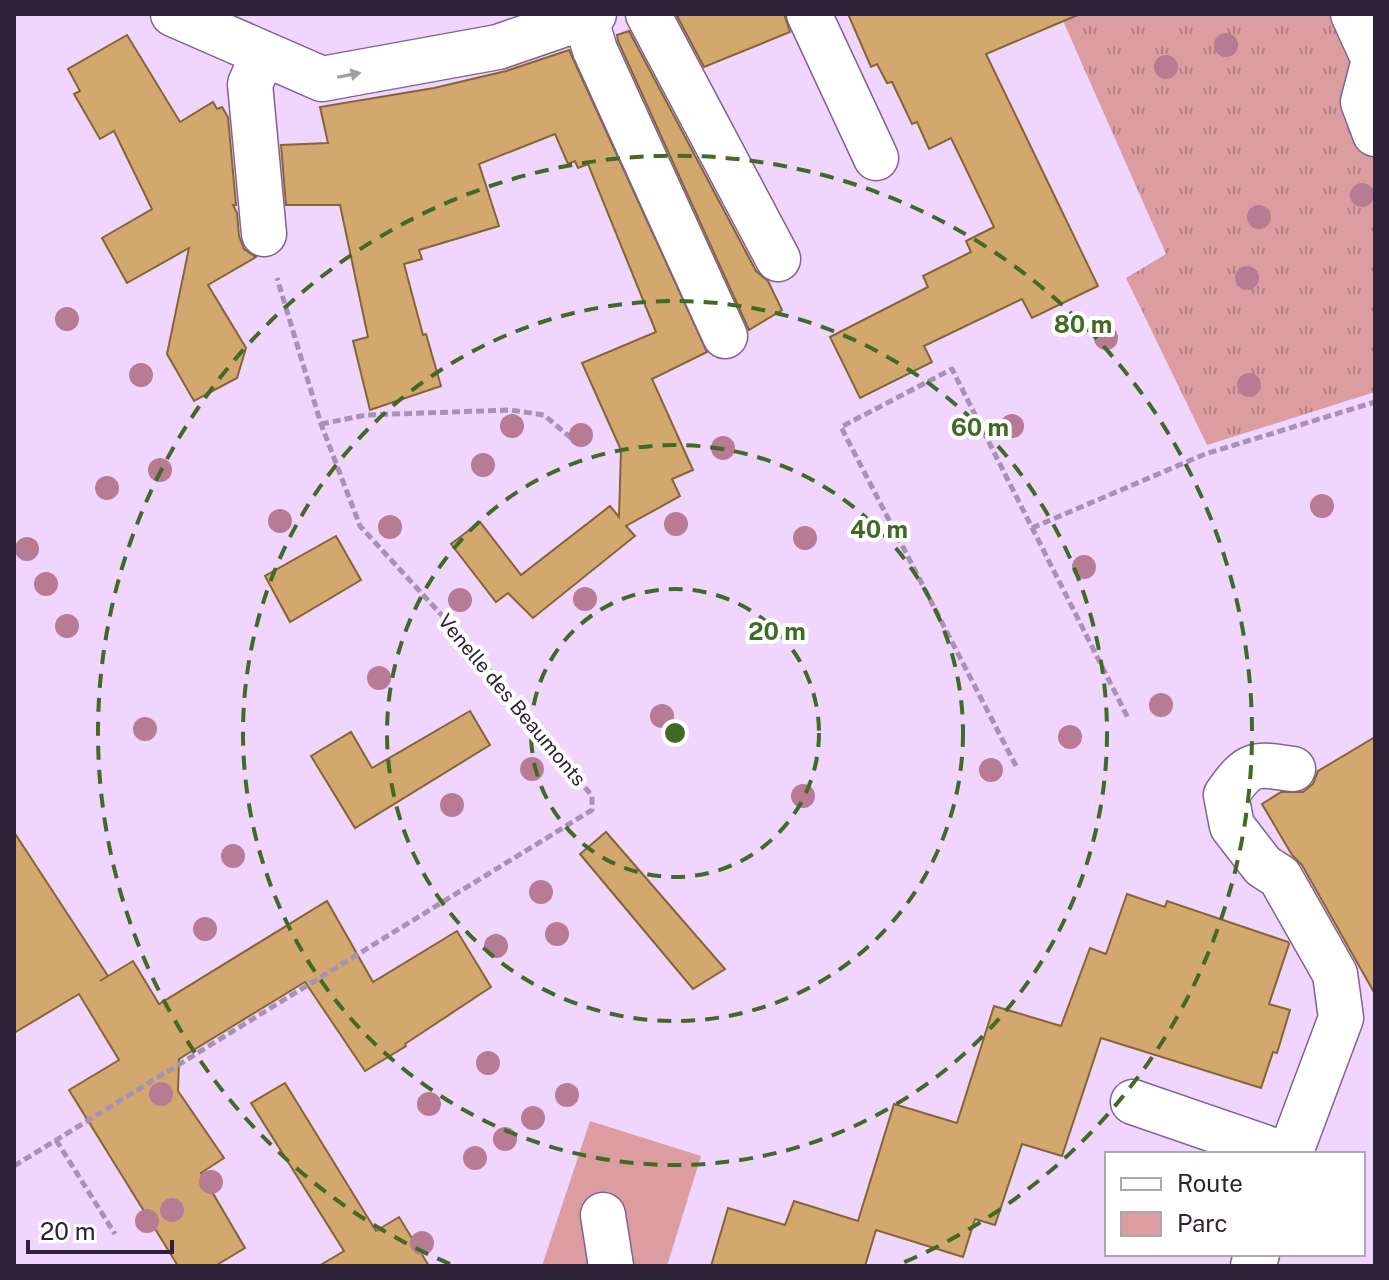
<svg xmlns="http://www.w3.org/2000/svg" width="1389" height="1280" viewBox="0 0 1389 1280" font-family="'Public Sans',sans-serif">
<defs>
<pattern id="grass-tufts" width="24" height="20" patternUnits="userSpaceOnUse" patternTransform="scale(2)"><rect width="24" height="20" fill="#dc9da1"/><path d="M3 7l-1-3M5 7V3M7 7l1-3M15 17l-1-3M17 17v-4M19 17l1-3" fill="none" stroke="#b38084"/></pattern>
</defs>
<rect width="100%" height="100%" fill="#f0d5fe"/>
<polygon fill="url(#grass-tufts)" points="1060,14 1343,14 1366,68 1361,130 1375,158 1375,392 1207,445 1126,278 1166,254"/>
<polygon fill="#dc9da1" points="590,1121 701,1156 667,1266 542,1266"/>
<g fill="#d2a86e" stroke="#866534" stroke-width="2">
<polygon points="684,14 784,14 790,32 704,67 677,16"/>
<polygon points="848,14 1080,14 986,54 1098,286 1032,318 1022,299 924,346 932,362 860,398 830,337 928,287 923,276 971,252 966,241 994,227 951,138 929,149 917,122 912,124 892,82 887,83 877,64 871,67"/>
<polygon points="629,31 756,271 768,281 782,310 749,330 618,41 617,35"/>
<polygon points="127,35 180,122 213,102 217,109 222,107 228,117 236,205 233,205 237,213 239,236 244,249 256,257 208,285 246,348 237,378 194,401 167,354 189,248 127,283 102,238 152,209 114,131 100,139 74,94 80,91 68,69"/>
<polygon points="569,50 707,352 652,379 693,470 672,479 680,496 626,526 635,536 533,618 508,593 496,602 451,544 480,522 521,575 610,506 619,517 621,450 582,363 656,332 588,164 578,168 575,161 568,164 555,134 479,164 499,226 419,250 422,259 404,264 423,335 426,334 441,386 370,410 353,341 368,337 340,205 286,205 281,145 328,143 320,107 434,88 506,71"/>
<polygon points="336,536 361,580 290,622 265,576"/>
<polygon points="470,711 490,745 355,828 311,756 351,732 372,768"/>
<polygon points="1375,737 1375,994 1302,865 1292,855 1262,804 1281,792 1303,792 1313,784 1318,771"/>
<polygon points="14,832 108,976 100,981 133,961 159,1004 327,901 373,982 457,931 491,987 405,1044 406,1046 365,1071 305,982 179,1059 178,1091 224,1158 201,1173 245,1248 215,1266 178,1266 69,1090 119,1060 79,994 14,1033"/>
<polygon points="606,832 725,969 693,989 580,854"/>
<polygon points="1127,894 1165,907 1167,901 1288,942 1289,944 1269,1004 1290,1010 1277,1053 1273,1052 1261,1088 1101,1038 1062,1156 1022,1144 995,1225 975,1219 963,1257 876,1230 865,1266 711,1266 728,1208 785,1225 794,1201 858,1221 894,1104 957,1123 994,1006 1061,1026 1090,948 1106,954"/>
<polygon points="285,1083 376,1231 399,1217 429,1266 319,1266 344,1251 251,1103"/>
</g>
<g fill="none" stroke-linecap="round" stroke-linejoin="round">
<g stroke="#816290" stroke-width="47">
<g id="minor">
<polyline points="173,14 322,79 498,47 594,14"/>
<polyline points="648,14 778,259"/>
<polyline points="809,14 876,158"/>
<polyline points="1353,14 1374,60 1363,102 1375,134"/>
<polyline points="585,17 595,50 725,336"/>
<polyline points="263,55 250,84 264,234"/>
<polyline points="1133,1102 1284,1154"/>
<path d="M1290 1154 1341 1018 1335 974 1280 877 1263 866 1232 826 1226 795C1249 762 1254 763 1293 769"/>
<polyline points="603,1215 611,1266"/>
<polyline points="1253,1266 1257,1254"/>
</g>
</g>
<g stroke="#a892b3" stroke-width="5" stroke-dasharray="8 4" stroke-linecap="butt">
<polyline points="321,424 366,415 511,410 544,415 577,443"/>
<polyline points="1032,528 1205,454 1375,402"/>
<polyline points="1016,766 841,427 952,369 1129,720"/>
<polyline points="56,1140 115,1234"/>
<polyline points="14,1166 592,810 592,796 470,646 360,526 321,424 277,278"/>
</g>
<use href="#minor" stroke="#fff" stroke-width="44"/>
</g>
<g fill="#b77b94">
<circle cx="1226" cy="45" r="12"/>
<circle cx="1166" cy="67" r="12"/>
<circle cx="1362" cy="195" r="12"/>
<circle cx="1259" cy="217" r="12"/>
<circle cx="1247" cy="278" r="12"/>
<circle cx="67" cy="319" r="12"/>
<circle cx="1106" cy="338" r="12"/>
<circle cx="141" cy="375" r="12"/>
<circle cx="1249" cy="385" r="12"/>
<circle cx="512" cy="426" r="12"/>
<circle cx="1012" cy="426" r="12"/>
<circle cx="581" cy="435" r="12"/>
<circle cx="723" cy="448" r="12"/>
<circle cx="483" cy="465" r="12"/>
<circle cx="160" cy="470" r="12"/>
<circle cx="107" cy="488" r="12"/>
<circle cx="1322" cy="506" r="12"/>
<circle cx="280" cy="521" r="12"/>
<circle cx="676" cy="524" r="12"/>
<circle cx="390" cy="527" r="12"/>
<circle cx="805" cy="538" r="12"/>
<circle cx="27" cy="549" r="12"/>
<circle cx="1084" cy="567" r="12"/>
<circle cx="46" cy="584" r="12"/>
<circle cx="585" cy="599" r="12"/>
<circle cx="460" cy="600" r="12"/>
<circle cx="67" cy="626" r="12"/>
<circle cx="379" cy="678" r="12"/>
<circle cx="1161" cy="705" r="12"/>
<circle cx="662" cy="716" r="12"/>
<circle cx="145" cy="729" r="12"/>
<circle cx="1070" cy="737" r="12"/>
<circle cx="532" cy="769" r="12"/>
<circle cx="991" cy="770" r="12"/>
<circle cx="803" cy="796" r="12"/>
<circle cx="452" cy="805" r="12"/>
<circle cx="233" cy="856" r="12"/>
<circle cx="541" cy="892" r="12"/>
<circle cx="205" cy="929" r="12"/>
<circle cx="557" cy="934" r="12"/>
<circle cx="496" cy="946" r="12"/>
<circle cx="488" cy="1063" r="12"/>
<circle cx="161" cy="1094" r="12"/>
<circle cx="567" cy="1095" r="12"/>
<circle cx="429" cy="1104" r="12"/>
<circle cx="533" cy="1118" r="12"/>
<circle cx="505" cy="1139" r="12"/>
<circle cx="475" cy="1158" r="12"/>
<circle cx="211" cy="1182" r="12"/>
<circle cx="172" cy="1210" r="12"/>
<circle cx="147" cy="1221" r="12"/>
<circle cx="422" cy="1243" r="12"/>
</g>
<defs><path id="oneway-solid" d="M-6-.8H1V-3.2L6.5 0L1 3.2V.8H-6Z" transform="scale(2)"/></defs>
<use fill="#a19ca5" href="#oneway-solid" transform="translate(349 75) rotate(-11)"/>
<g fill="none" stroke="#416a25" stroke-width="4" stroke-dasharray="14 10">
<circle cx="675" cy="733" r="144"/>
<circle cx="675" cy="733" r="288"/>
<circle cx="675" cy="733" r="432"/>
<path d="M450 1264A577 577 0 1 1 900 1264"/>
</g>
<g text-anchor="middle" dominant-baseline="central" stroke-width="8" stroke-linejoin="round" paint-order="stroke">
<g font-size="20" fill="#2f2236" stroke="#fff">
<text transform="translate(512 700) rotate(50)">Venelle des Beaumonts</text>
</g>
</g>
<circle cx="675" cy="733" r="12" fill="#416a25" stroke="#fff" stroke-width="4"/>
<g font-size="24" text-anchor="middle" font-weight="bold" fill="#416a25" stroke="#fff" stroke-width="8" stroke-linejoin="round" paint-order="stroke">
<text x="1083" y="333">80 m</text>
<text x="980" y="436">60 m</text>
<text x="879" y="538">40 m</text>
<text x="777" y="640">20 m</text>
</g>
<rect width="1389" height="1280" fill="none" stroke="#2f2236" stroke-width="32"/>
<rect x="1105" y="1152" width="260" height="104" fill="#ffffff" stroke="#aca7af" stroke-width="2"/>
<rect x="1121" y="1178" width="40" height="12" fill="#ffffff" stroke="#aca7af" stroke-width="2"/>
<text x="1177" y="1192" font-size="24" fill="#2f2236">Route</text>
<rect x="1121" y="1212" width="40" height="24" fill="#dc9da1" stroke="#aca7af" stroke-width="2"/>
<text x="1177" y="1232" font-size="24" fill="#2f2236">Parc</text>
<path d="M28 1240v12h144v-12" fill="none" stroke="#2f2236" stroke-width="4"/>
<text x="40" y="1240" font-size="24" fill="#2f2236" stroke="#ffffff" stroke-width="6" paint-order="stroke">20 m</text>
</svg>
